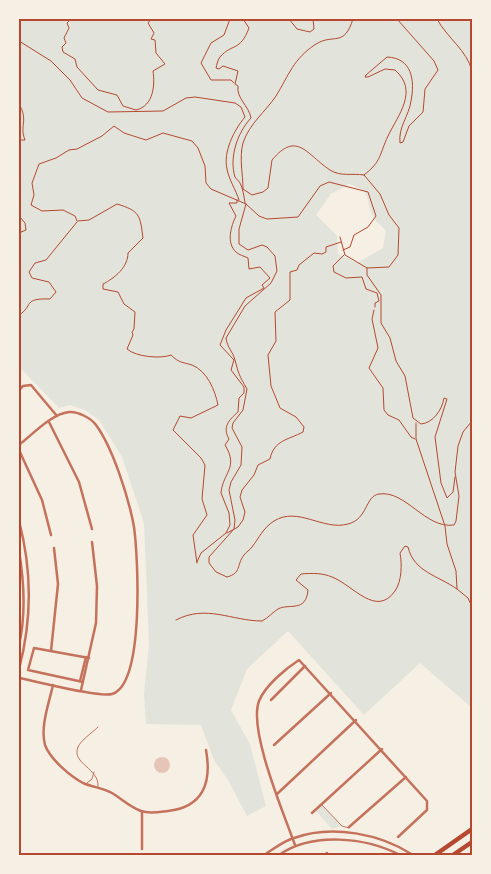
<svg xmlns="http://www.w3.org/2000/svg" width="491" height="874" viewBox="0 0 491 874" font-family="Figtree,sans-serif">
<rect width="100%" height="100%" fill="#f6efe4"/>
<g fill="#e2e4dc" fill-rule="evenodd">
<path d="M19 19H472V708L420 663 364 715 288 631 247 669 231 710 250 744 266 806 247 816 228 780 214 760 201 725 146 724 144 694 149 644 144 523 122 457 99 420 85 410 70 405 59 408 19 367ZM349 184C372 192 365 197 372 215 374 221 382 226 386 231L383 248 357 263 338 254 337 236 316 215 331 194Z"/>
<polygon points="321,804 342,826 332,829 315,810"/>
</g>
<circle fill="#e6c5b7" cx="162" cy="765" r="8"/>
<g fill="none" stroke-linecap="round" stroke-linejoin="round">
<g stroke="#b5482f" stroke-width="1">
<path d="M69 19H71L67 23 69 28 64 38 66 43 62 47 63 52 75 59 77 67 98 90 117 95 123 106 136 110C154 106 155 84 153 71L165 64 156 53 155 40 151 39 154 33 148 23 151 19"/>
<polyline points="230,19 224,35 211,43 201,63 211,80 231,80 234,83"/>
<path d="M243 19 249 28C240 52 232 43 220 57 217 61 217 65 216 68L219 69 223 66 238 71 235 84 238 86C236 98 249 106 251 118 237 133 229 158 235 177 235 178 240 182 240 183 243 188 244 197 245 203"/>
<polyline points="289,19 297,29 310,32 314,29 313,19"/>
<path d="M437 19C447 38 467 50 472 71"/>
<path d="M19 41 51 61 70 80 82 98 108 112 163 111 186 98 195 97 235 103 241 107 245 117C234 130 223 152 227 169 229 180 236 190 239 200"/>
<polyline points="472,92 472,110"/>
<path d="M19 104C29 121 19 125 25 140H19"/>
<polyline points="472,123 472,138"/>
<path d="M364 175C382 161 379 155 388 136 398 115 419 91 395 70L385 69 368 77H365L366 75 387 57C412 58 415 80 411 101 409 116 398 127 400 143L403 142 409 126 423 112 425 89 438 70 434 61 397 19"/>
<path d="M246 204 239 229V244L248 250 262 245 267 247 275 256 277 271 271 283 245 306 226 338C227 347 233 352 235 360 239 375 239 375 247 389L243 410 233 423 232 428 242 447 241 465 231 482 229 490 235 520 234 529 209 557V563L216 572 227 577C242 573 236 565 244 555 246 552 250 550 252 547 259 538 263 528 274 521 298 506 323 531 348 524 368 519 365 496 379 494 406 490 425 529 454 525L456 521 459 496 455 472 458 446 463 432 472 421"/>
<polyline points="19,216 25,223 26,230 19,233"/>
<polyline points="77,221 75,216 63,210 42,211 31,205 34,195 32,183 39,164 56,158 69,150 77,149 102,136 114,126 124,133 146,140 163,133 192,141 198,148 205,166 206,183 211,189 246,204 259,216 267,219 298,217 320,186 329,182 368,192 376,216 368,227 354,235 350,247 343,250"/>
<path d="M78 221 89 220 117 204C140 211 140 215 143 238L128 253C128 267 115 278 103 284V289L118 292 124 304 135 312 134 329 132 332 133 335 127 349C136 357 161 359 171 355 179 363 182 362 192 365 207 371 215 390 218 405L191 418 180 416 173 430 201 458 205 465 202 499 207 515 193 535 197 563"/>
<path d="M340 237 345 255 367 268 389 267 398 255 399 228 389 215 380 194 364 175C352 173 341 177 330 170 307 155 297 130 272 160L268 188 263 192 252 195 243 189C243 174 239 158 243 143 249 124 266 111 276 96 289 75 293 59 316 44 334 33 344 48 353 19"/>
<polyline points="344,255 333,266 334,272 346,278 362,277 366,289 377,293 379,301 375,303 375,307"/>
<path d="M367 268V275L381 295V323L390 338 396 361 405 376 413 418 421 424C433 423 442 410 444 398L447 399 435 437 441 483 447 498 453 492 455 477"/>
<polyline points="374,310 372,319 378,348 369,368 383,388 384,410 388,415 399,420 411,437 415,439"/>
<path d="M19 315C34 306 22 298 50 299L56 292 49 282 32 278 29 272 35 263 46 260 77 222"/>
<polyline points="472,410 472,420"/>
<polyline points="416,423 416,439 445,526 447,544 456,571 457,589 468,598 472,607"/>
<path d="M227 533 238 527 243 520 245 512 240 497 242 490 254 475 258 465 270 459C274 440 288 440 303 432L304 427 296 417 280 408 271 386 268 355 276 341 275 312 290 300V272L297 270 299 265 314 253 322 254 326 252V247L341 242"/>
<path d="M197 562 201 553 226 533 230 525 229 513 221 493C223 472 239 468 225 445L229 439C222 427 229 420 238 412L239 398 244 393V387L231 370 234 360 220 345 226 330 246 298 264 288 262 285 270 278 260 267 249 269 248 258C244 256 239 255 236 252 226 243 231 226 236 216L229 203H237V200"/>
<path d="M176 620C206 604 232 621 262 621 268 618 273 612 278 609 289 603 306 613 308 590L296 580 301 574C312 573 323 573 332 577 353 585 376 618 395 591 402 581 402 564 400 553L405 546 408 547C414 572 437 575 457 589"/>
</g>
<g stroke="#c5725c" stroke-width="1">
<path d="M98 727C92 733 81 740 78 747 71 764 100 768 98 787"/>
<polyline points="87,783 92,779 94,772"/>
<polyline points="322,805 342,826 349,828"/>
</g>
<g stroke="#c5725c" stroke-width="2.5">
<polyline points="19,390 23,386 31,385 57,416"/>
<polyline points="49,422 79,482 92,529"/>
<path d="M19 445C33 434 51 414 69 412 77 411 91 418 96 425 113 448 129 499 134 527 138 556 145 684 112 694 99 698 36 681 19 678"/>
<polyline points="19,450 42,500 51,535"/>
<polyline points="51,651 58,584 54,548"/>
<polyline points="80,681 86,657"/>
<polyline points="83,682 28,670 34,648 89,658"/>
<path d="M53 685C49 703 40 727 45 745 50 759 70 776 83 783 92 787 103 788 112 793 122 799 130 807 141 811 149 814 159 812 168 811 203 807 212 783 206 750"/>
<polyline points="81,690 96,623 97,586 92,542"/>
<polyline points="271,700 305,666"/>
<polyline points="274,745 331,693"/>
<polyline points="277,794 356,720"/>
<polyline points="312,813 382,749"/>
<polyline points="349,827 406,777"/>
<path d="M295 845C284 814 248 730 259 701 265 686 285 669 299 660L427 801V810L398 837"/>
<polyline points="142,849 142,812"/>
<polyline points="324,855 327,853"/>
</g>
<g stroke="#c5725c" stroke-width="2.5">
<path d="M19 521C32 570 32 620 19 669"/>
<path d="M19 551C24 581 26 615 19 645"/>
<polyline points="19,854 19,855"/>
<path d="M264 855C274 849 283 841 294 838 332 824 381 834 413 855"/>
<path d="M279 855C312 832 365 837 400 855"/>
</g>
<g stroke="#b5482f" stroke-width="4.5">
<polyline points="435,855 472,829"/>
<polyline points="453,855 472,842"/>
</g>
</g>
<rect width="491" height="874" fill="none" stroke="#f6efe4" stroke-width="40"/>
<rect x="20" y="20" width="451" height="834" fill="none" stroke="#b5482f" stroke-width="2"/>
</svg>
